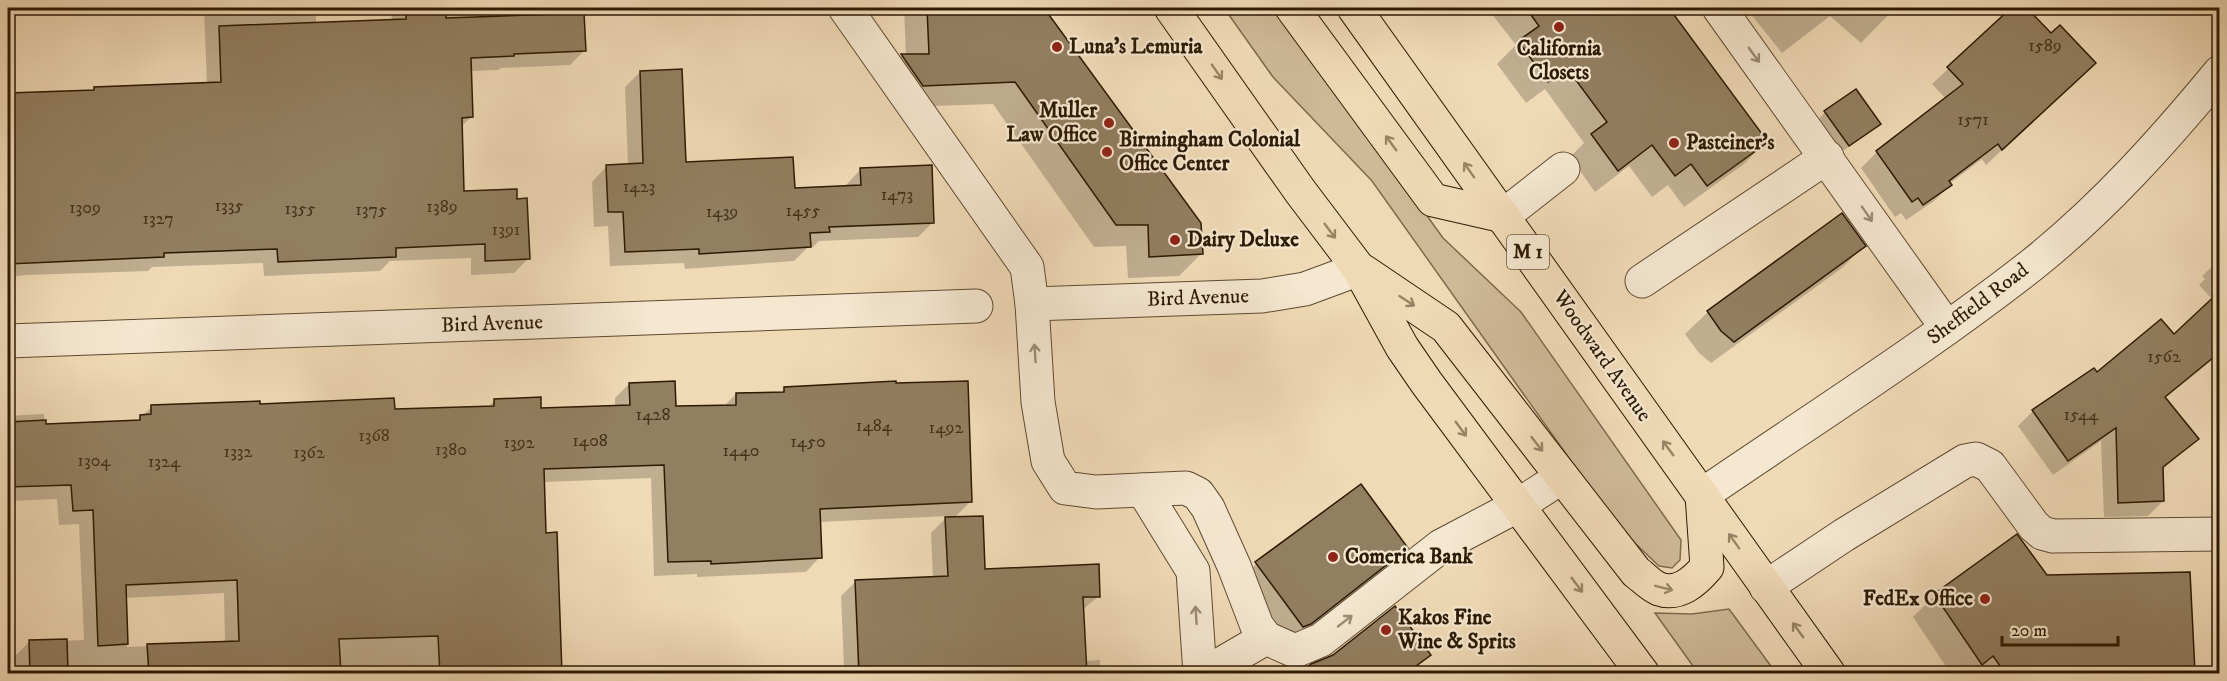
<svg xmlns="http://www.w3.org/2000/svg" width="2227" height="681" viewBox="0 0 2227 681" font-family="'IM FELL DW Pica',serif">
<rect width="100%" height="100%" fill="#f0dab6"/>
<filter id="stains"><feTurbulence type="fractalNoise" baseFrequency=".00333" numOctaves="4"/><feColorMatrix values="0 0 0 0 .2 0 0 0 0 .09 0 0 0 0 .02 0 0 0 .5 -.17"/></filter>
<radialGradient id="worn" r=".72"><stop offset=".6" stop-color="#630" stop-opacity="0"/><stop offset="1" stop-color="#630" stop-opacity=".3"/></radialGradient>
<g fill="#cfb998" stroke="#7e6a4e" stroke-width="1.5">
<polygon points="1224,8 1278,8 1443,238 1521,312 1681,540 1680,560 1672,568 1659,566 1618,527 1372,181 1273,77"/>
<polygon points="1729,609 1776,673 1698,673 1655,613 1692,614"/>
</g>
<g fill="#0003" fill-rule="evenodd">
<polygon points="8,8 88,8 84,12 12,14 15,94 92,92 95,89 207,84 204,8 185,8 316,8 316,23 392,21 391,8 583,8 584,51 570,65 501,68 498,70 470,71 472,116 460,128 463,193 528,259 514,273 471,275 471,258 390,261 380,271 264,276 263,263 152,267 148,271 27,275 17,276 13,281 8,281"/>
<polygon points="870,8 1041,8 1200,223 1201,254 1179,276 1128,278 1126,246 1094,247 993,104 901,107 880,78 901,56 906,56 904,8"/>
<polygon points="1487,8 1667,8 1766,141 1744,164 1684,207 1668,185 1652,197 1629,166 1595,192 1570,157 1584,143 1545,89 1526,103 1497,64 1516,45"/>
<polygon points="1746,8 1895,8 1861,43 1830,16 1782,53"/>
<polygon points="2013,8 2025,8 2051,35 2077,79 1986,165 1982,159 1949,184 1950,185 1934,201 1906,220 1901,213 1895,217 1861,168 1877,152 1946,99 1932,84"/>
<polygon points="640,72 684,163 793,189 846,187 846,185 861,169 933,222 918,237 819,241 813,247 808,247 794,261 685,269 684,263 610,266 608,226 594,227 592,182 607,166 628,165 625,87"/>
<polygon points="1825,112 1879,124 1870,132 1840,153 1817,121"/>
<polygon points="1842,215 1864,246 1842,268 1711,363 1699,353 1685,334 1708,312"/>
<polygon points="2220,259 2220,361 2215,358 2164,399 2197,439 2162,470 2163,501 2148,516 2104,517 2101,441 2053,475 2018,426 2033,411 2097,374 2174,337 2213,300 2199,285 2205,279 2202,276"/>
<path d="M629 384 675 408 724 406 736 394 780 393 785 389 971 501 953 519 983 571 1099 596 1082 610 1085 661 1100 660V674H727L844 667 841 596 855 582 933 578 931 533 948 516 819 522 820 557 806 572 697 577V574L654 576 651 478 543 482 545 534 560 674H16L15 656 29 642 84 640 79 524 59 525 57 499 8 501V416L44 414 45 426 135 422 152 407 259 405 393 410 487 408 495 400 540 409 615 407V398ZM224 593 225 643 127 647 125 598Z"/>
<polygon points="1360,487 1406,548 1384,570 1287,646 1234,586 1256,564"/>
<polygon points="2046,577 2194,671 2192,674 1951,674 1913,617 1935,595"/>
<polygon points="1429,655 1410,674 1301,674"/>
</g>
<g fill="#927e60" stroke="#2d1a03" stroke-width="1.5">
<polygon points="406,8 446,8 446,18 584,13 586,51 514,54 514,56 471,58 473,117 462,118 464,191 517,189 517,199 527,198 530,259 485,261 485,244 396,248 396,257 278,262 277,249 164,253 164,257 8,264 8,194 10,194 8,93 94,90 94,87 221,82 219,26 406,19"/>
<polygon points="927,8 1044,8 1201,223 1203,254 1149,257 1148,225 1116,225 1015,82 923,86 901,54 929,54"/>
<polygon points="1526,8 1669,8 1768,142 1707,186 1691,164 1675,176 1652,145 1618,171 1591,134 1607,122 1567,68 1548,82 1518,41 1539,26"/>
<polygon points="2011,8 2027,8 2051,33 2060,25 2096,63 2002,150 1998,144 1949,181 1952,185 1923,205 1918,198 1912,202 1876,151 1963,84 1947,67"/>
<polygon points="682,69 686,162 793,157 795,188 861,185 860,168 932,165 934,223 829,227 830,232 810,233 811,247 699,254 699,249 625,252 623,212 608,212 606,165 643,163 640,71"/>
<polygon points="1856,89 1881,124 1849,146 1824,111"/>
<polygon points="1842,213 1866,246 1734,342 1721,331 1707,311"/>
<polygon points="2220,291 2220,352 2165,397 2199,439 2163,467 2164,501 2118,503 2116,428 2068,461 2032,410 2094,368 2097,372 2161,319 2174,334"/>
<polygon points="675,381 676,406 736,405 736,393 784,392 784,387 896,381 896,383 968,381 972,502 820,509 822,558 711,564 711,561 668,562 664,465 544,469 546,533 557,532 562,674 440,674 438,636 339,639 341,674 149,674 147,644 239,641 237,580 126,585 128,644 98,646 93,510 73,511 71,485 8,487 8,422 46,420 46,424 140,420 140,415 151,414 151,405 260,401 260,404 394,398 395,409 494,406 494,399 541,397 541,408 630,405 629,383"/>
<polygon points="1361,484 1408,548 1311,624 1303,627 1255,562"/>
<polygon points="983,516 985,569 1099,564 1100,597 1083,597 1087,674 859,674 855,580 948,576 945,517"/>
<polygon points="2017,534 2047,575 2190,572 2195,672 2006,674 1993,656 1982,665 1934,594"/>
<polygon points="1395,606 1431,655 1405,674 1299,674 1311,664 1333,655"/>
<polygon points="67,639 68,674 30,674 29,640"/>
</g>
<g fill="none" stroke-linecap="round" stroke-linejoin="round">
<g stroke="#5e4a30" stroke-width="35">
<g id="minor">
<polyline points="845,8 1027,267 1032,304 1038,402 1048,461 1065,488 1096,492 1186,488 1198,494 1208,508 1234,566 1257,626 1266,638 1295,651 1321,640 1441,546 1517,506 1562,477"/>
<polyline points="1719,8 1947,328"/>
<polyline points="1503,216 1563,169"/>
<polyline points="1642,281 1827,157"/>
<polyline points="1032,304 1262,296 1305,289 1359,269"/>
<polyline points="8,341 976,306"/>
<polyline points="1143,490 1193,571 1200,674"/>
<path d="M1702 495C1813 419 1927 347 2033 264 2103 208 2163 141 2220 72"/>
<polyline points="1766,587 1844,535 1965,461 1976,459 1990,466 2034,526 2042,533 2053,536 2220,534"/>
<polyline points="1204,674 1266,638"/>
</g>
</g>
<g stroke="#2d1a03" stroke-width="35">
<g id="major">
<polyline points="1171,8 1300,191 1359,269 1402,347 1426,382 1643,674"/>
<polyline points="1292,8 1433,200 1503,216"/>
<polyline points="1354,8 1829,674"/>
<path d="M1363 271 1446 327 1636 572C1643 577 1651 586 1659 589 1679 596 1695 581 1707 567L1702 495"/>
</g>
</g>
<use href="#minor" stroke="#f5e7d0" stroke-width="33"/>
<use href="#major" stroke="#f0dab6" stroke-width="33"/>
</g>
<defs><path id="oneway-shaft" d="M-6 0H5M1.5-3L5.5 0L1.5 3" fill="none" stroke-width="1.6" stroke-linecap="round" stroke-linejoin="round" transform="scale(1.5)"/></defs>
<g stroke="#9b8b74">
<use href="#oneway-shaft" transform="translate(1754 55) rotate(54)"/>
<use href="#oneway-shaft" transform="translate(1867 214) rotate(55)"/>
<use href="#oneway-shaft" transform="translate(1035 353) rotate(-94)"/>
<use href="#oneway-shaft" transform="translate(1196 615) rotate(-94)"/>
<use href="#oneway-shaft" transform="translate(1345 621) rotate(-38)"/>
</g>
<g stroke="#988465">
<use href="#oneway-shaft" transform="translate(1217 72) rotate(55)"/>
<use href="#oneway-shaft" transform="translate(1391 143) rotate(-126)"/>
<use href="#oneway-shaft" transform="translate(1469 170) rotate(-125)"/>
<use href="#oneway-shaft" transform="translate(1330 231) rotate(53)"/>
<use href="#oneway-shaft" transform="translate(1407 301) rotate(33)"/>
<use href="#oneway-shaft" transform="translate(1461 429) rotate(54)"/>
<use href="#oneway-shaft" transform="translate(1537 444) rotate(52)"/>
<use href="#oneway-shaft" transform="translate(1668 448) rotate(-126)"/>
<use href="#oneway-shaft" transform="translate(1734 541) rotate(-125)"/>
<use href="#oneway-shaft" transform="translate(1577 585) rotate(53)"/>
<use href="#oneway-shaft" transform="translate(1664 588) rotate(14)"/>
<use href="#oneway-shaft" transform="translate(1798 630) rotate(-126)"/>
</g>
<g fill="#8f2418" stroke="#f5e7d0" stroke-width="2">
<circle cx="1559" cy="27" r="6"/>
<circle cx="1057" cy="47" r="6"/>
<circle cx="1109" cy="123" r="6"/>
<circle cx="1674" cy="143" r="6"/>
<circle cx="1107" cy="152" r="6"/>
<circle cx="1175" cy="240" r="6"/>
<circle cx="1333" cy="557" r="6"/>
<circle cx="1985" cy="599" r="6"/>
<circle cx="1386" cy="630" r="6"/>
</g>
<g text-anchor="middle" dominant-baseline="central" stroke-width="4.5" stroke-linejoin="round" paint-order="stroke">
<g font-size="18" fill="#46331a">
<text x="2045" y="46">1589</text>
<text x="1973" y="120">1571</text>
<text x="639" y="187">1423</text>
<text x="897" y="195">1473</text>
<text x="229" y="206">1335</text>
<text x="442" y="207">1389</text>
<text x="85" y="208">1309</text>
<text x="300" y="209">1355</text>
<text x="371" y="210">1375</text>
<text x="803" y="211">1455</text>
<text x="722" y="212">1439</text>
<text x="158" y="219">1327</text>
<text x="506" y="230">1391</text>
<text x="2164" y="357">1562</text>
<text x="653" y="415">1428</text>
<text x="2081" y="415">1544</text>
<text x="874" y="426">1484</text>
<text x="946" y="428">1492</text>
<text x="374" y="436">1368</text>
<text x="590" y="441">1408</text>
<text x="808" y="442">1450</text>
<text x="519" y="443">1392</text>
<text x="451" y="450">1380</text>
<text x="741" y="451">1440</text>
<text x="238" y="452">1332</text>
<text x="309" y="453">1362</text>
<text x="94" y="461">1304</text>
<text x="164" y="462">1324</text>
</g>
<rect fill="#f5e7d0" stroke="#695840" stroke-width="1.5" x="1507" y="235" width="42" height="34" rx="4.5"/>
<g font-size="20" font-weight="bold" fill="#2d1a03">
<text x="1528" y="252">M 1</text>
</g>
<g font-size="21" font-weight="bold" fill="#2d1a03" stroke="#f5e7d0" text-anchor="start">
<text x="1069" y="47">Luna's Lemuria</text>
<text x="1559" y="49" text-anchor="middle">California<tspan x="1559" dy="24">Closets</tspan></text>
<text x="1097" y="111" text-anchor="end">Muller<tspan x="1097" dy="24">Law Office</tspan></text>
<text x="1119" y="140">Birmingham Colonial<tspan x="1119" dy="24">Office Center</tspan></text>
<text x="1686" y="143">Pasteiner's</text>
<text x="1187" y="240">Dairy Deluxe</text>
<text x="1345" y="557">Comerica Bank</text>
<text x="1973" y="599" text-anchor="end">FedEx Office</text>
<text x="1398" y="618">Kakos Fine<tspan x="1398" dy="24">Wine &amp; Sprits</tspan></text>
</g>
<g font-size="21" fill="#2d1a03" stroke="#f5e7d0">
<text transform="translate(1198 298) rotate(-2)">Bird Avenue</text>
<text transform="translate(1978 304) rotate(-37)">Sheffield Road</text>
<text transform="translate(492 324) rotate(-2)">Bird Avenue</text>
<text transform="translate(1602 356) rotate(55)">Woodward Avenue</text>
</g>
</g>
<rect width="2227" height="681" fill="none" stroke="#f0dab6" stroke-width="30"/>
<rect x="9" y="9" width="2209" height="663" fill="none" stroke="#2d1a03" stroke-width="3"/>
<rect x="15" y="15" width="2197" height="651" fill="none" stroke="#2d1a03" stroke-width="1.5"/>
<path d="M2002 636v9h116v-9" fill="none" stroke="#2d1a03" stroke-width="3"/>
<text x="2011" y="636" font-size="18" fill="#2d1a03" stroke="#f5e7d0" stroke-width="4.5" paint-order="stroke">20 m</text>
<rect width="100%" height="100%" filter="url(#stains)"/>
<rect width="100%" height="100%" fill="url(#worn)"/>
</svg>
